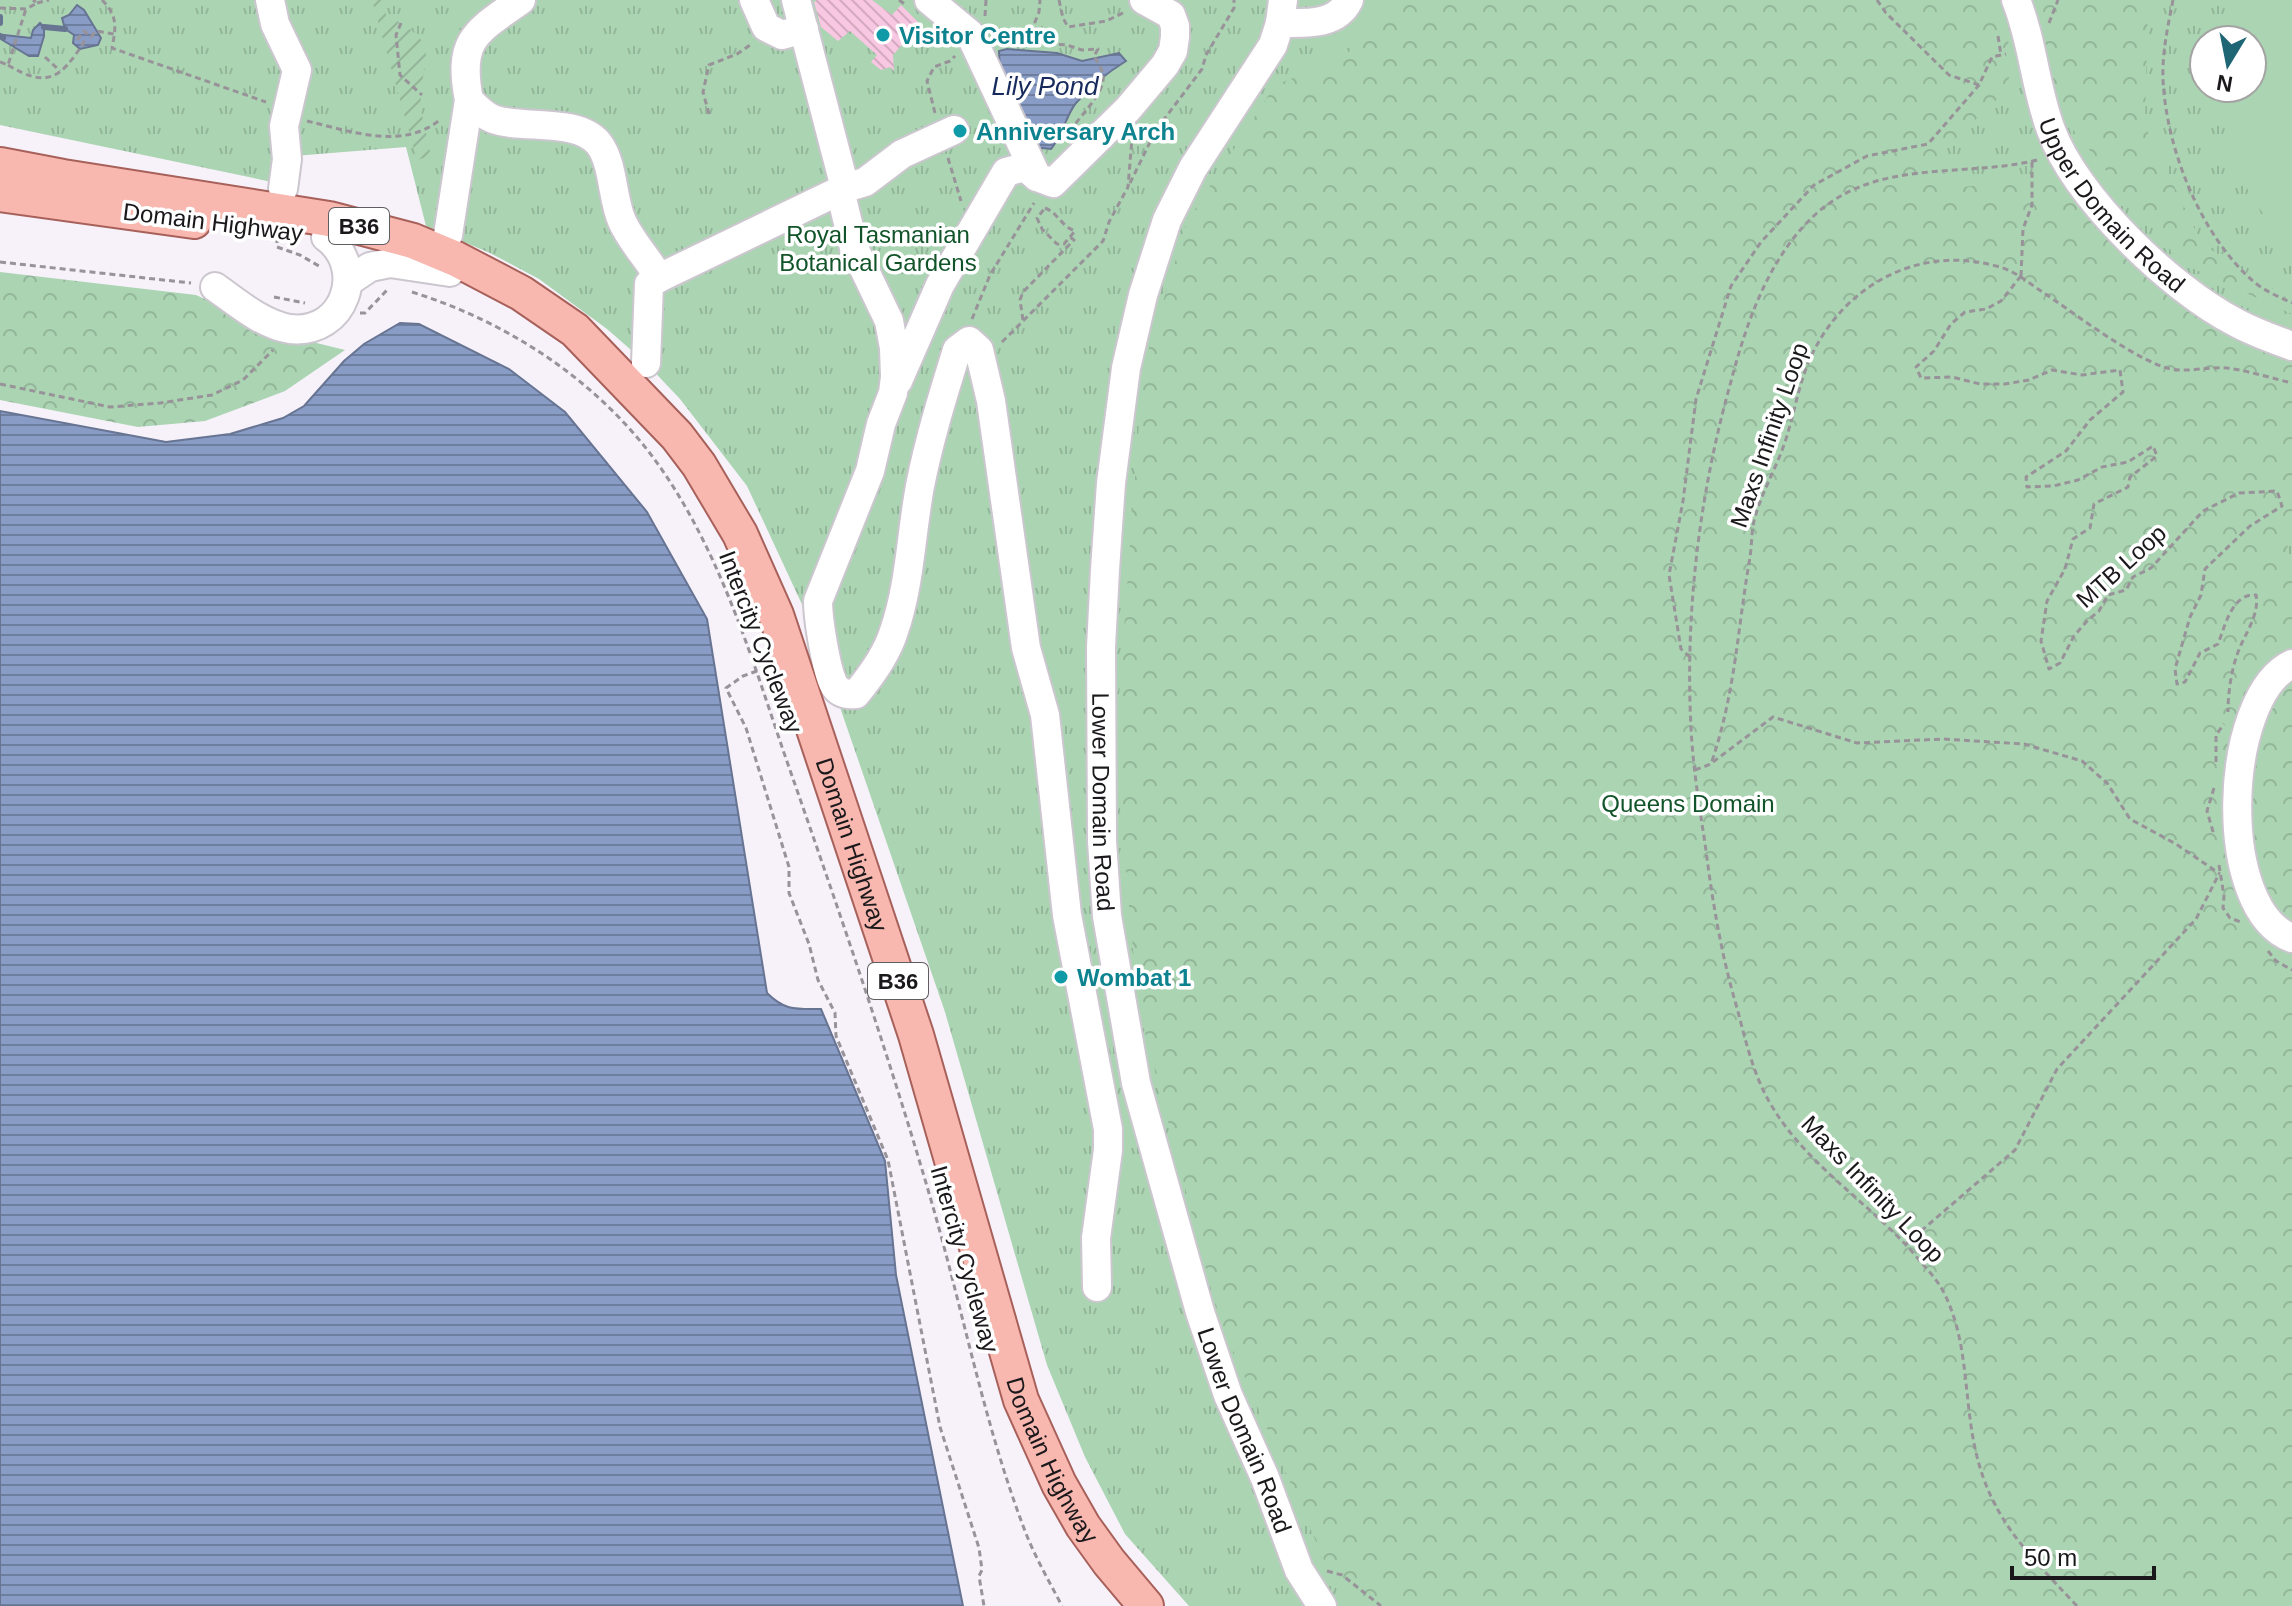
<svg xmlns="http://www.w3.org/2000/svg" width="2292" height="1606" viewBox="0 0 2292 1606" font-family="Helvetica,sans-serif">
<defs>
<pattern id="grass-tufts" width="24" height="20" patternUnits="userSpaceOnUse" patternTransform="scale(2)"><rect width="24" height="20" fill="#abd4b3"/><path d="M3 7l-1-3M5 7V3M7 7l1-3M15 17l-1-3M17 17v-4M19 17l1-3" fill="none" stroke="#93b599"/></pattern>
<pattern id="forest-crowns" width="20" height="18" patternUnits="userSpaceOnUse" patternTransform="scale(2)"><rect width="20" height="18" fill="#abd4b3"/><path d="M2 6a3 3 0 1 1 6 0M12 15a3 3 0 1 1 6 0" fill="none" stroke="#93b599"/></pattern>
<pattern id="garden-furrows" width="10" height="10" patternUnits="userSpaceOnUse" patternTransform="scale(2)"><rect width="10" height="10" fill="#abd4b3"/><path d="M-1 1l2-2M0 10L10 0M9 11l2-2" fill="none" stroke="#93b599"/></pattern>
<pattern id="water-rules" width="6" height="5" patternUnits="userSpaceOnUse" patternTransform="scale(2)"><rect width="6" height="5" fill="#889cc5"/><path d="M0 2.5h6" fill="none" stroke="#6e7e9f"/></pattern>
<pattern id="building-back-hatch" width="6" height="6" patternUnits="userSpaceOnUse" patternTransform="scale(2)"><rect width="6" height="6" fill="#f8c7e1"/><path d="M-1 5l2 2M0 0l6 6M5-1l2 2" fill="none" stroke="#d4aac0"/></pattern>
</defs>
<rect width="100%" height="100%" fill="#f7f1fa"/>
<path fill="url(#grass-tufts)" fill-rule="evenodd" d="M0 0H2292V1606H1189L1125 1534 1085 1457 1047 1365 945 1012 812 626 747 486 680 399 646 363 607 329 539 279 490 253 426 226 406 147 294 156 296 187 0 125ZM2204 40H2252V88H2204Z"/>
<g fill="url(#forest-crowns)">
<polygon points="1391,0 1974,0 2008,13 2009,88 1931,162 1962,187 2060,178 2185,308 2292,359 2292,526 2287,549 2292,570 2292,1606 1344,1606 1218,1316 1138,1005 1115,752 1143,368 1187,222 1275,85 1344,58"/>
<polygon points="2022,0 2148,0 2145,126 2202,244 2292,301 2292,314 2181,263 2061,115"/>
<polygon points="0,272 196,295 280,334 345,350 285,391 205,421 138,427 0,400"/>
</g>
<path fill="url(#garden-furrows)" d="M372 0H383L386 15C448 47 419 55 421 108 422 121 431 147 430 156L417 160Z"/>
<path fill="#abd4b3" d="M2244 0H2292V244C2246 205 2222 148 2229 88H2252V40H2216Z"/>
<g fill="url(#water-rules)" stroke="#677492" stroke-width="2">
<polygon points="77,5 84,10 101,38 98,45 80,49 73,43 74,35 65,29 62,18 69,15"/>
<polygon points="40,23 44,27 44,36 38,56 29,56 4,41 3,35 31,38 33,30"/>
<path d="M1007 49 1057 53 1082 61 1119 53 1126 61C1108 72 1090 87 1076 103 1066 115 1063 135 1051 149L1033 147 1000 73 999 51Z"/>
<path d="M400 323 419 324 509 369 565 412 647 512 707 619 767 993C785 1011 796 1009 821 1009L885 1161 896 1275 963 1606H0V411L166 442 230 434 283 418 304 406 344 361 364 344Z"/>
</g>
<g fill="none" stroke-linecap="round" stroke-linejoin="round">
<g stroke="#677492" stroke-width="6">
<polyline points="0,17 0,23"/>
<polyline points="44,27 65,29"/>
<polyline points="0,36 3,38"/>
</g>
</g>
<polygon fill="url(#building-back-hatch)" points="817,0 872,0 892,15 901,5 920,24 893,55 894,71 890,67 881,70 871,62 877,55 850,31 838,41 821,27 814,2"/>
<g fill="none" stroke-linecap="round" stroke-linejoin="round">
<g stroke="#ccc6cf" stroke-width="32">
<g id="minor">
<polyline points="270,0 275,24 297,70 284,126 287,159 283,189"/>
<polyline points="754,0 766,27 782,35 804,29"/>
<polyline points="929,0 970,34 1037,177 1053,183 1128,109 1165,65 1173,51 1175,37 1175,26 1171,15 1144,0"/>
<path id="s1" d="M1283 0 1280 23 1273 45 1193 168 1167 220 1143 295 1126 368 1111 483 1105 570 1101 647 1102 841 1107 916 1136 1083 1200 1312 1228 1395 1265 1478 1299 1570 1322 1606"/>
<path id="s2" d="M2016 0C2033 42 2035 88 2051 130 2076 198 2171 289 2235 322 2253 332 2273 339 2292 346"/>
<path d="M1280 23C1305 23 1337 26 1349 0"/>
<path d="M469 100C476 107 483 115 493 119 522 130 578 117 599 144 614 164 612 200 622 221 630 240 649 260 659 278L845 188 796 0"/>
<polyline points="845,188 865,182 902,154 954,130"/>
<path d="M840 190 854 248 889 321 894 348 895 377 893 393 881 424 870 471 818 601C818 618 826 670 834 685 839 693 847 695 856 694 871 676 887 654 894 631 910 585 911 534 920 486 929 440 943 395 957 350L969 341 979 350 991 401 1026 648 1045 715 1067 915 1108 1129V1150L1096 1238 1097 1287"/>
<path d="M448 235 469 100C457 39 476 32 521 0"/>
<polyline points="349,281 370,267 390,263 450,272"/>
<path d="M215 287C236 302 263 325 290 329 346 335 367 267 326 237"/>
<polyline points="646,363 649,284 659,278"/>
<polyline points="898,381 940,285 1006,172 1025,167 1037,177"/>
<path d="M2292 664C2223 696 2215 910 2292 938"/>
</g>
</g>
<g stroke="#a7615a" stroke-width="38">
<g id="major">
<path id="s3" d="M0 165 63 177 329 219 413 241 456 259 521 293 575 330 677 436 699 465 740 534 776 615 916 1035 1021 1400 1059 1484 1083 1526 1109 1562 1146 1606"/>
<polyline points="0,194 194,221"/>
</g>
</g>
<g stroke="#989399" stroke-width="3" stroke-dasharray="6 4" stroke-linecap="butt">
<path d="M102 0C118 16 116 27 112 48L266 102"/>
<polyline points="899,0 906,5"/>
<polyline points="1059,0 1063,18 1068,27 1106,21 1125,12"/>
<polyline points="1877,0 1886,13 1949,75 1979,85 1992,57 2006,54"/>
<path d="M2173 0C2168 26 2162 52 2163 79 2166 149 2201 236 2254 282 2265 291 2279 297 2292 303"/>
<polyline points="37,3 49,0"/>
<polyline points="0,8 26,9 37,3 33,0"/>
<polyline points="985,16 986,0"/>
<polyline points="401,23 396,35 400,75 422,95"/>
<polyline points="2049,23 2058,0"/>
<polyline points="1998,36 2001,55"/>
<path d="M999 40 1067 45 1082 50 1098 49 1094 56C1097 61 1102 69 1103 74 1106 92 1083 112 1074 126"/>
<polyline points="1038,43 1035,22 1039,12 1040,0"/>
<polyline points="45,57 60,71"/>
<polyline points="0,62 8,65 26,9"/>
<path d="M8 65C46 88 60 80 84 42L78 39 84 31 91 37 96 31 114 34"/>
<polyline points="935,113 927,81 934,67 950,61 955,56"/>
<polyline points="709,114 703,92 709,65 737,54 753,43"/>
<path d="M307 121C350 131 403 151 441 119"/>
<polyline points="948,158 961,201"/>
<path d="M2037 160C1964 178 1879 158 1817 213 1768 257 1746 324 1730 385 1699 496 1685 614 1691 728 1693 767 1699 805 1705 843 1712 899 1721 954 1737 1008 1746 1042 1754 1078 1773 1108 1810 1169 1876 1207 1920 1261 1928 1270 1936 1279 1942 1289 1964 1330 1964 1373 1970 1418 1981 1509 2018 1543 2077 1606"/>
<polyline points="1130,183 1156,130 1202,69 1206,55 1234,8 1234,0"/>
<path d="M1045 208C1058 213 1061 226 1075 231L1064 244H1057L1042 229 1037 218Z"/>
<polyline points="277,237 277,247 300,255 319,266"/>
<polyline points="0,262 191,283"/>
<path d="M2021 276 2001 301 1986 309 1965 312 1951 324 1934 351 1916 367 1921 378 1952 377 1980 384H2005L2029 380 2052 370 2082 375 2120 370 2123 392 2090 420 2066 451 2026 477 2027 487 2053 486 2078 480 2102 467 2128 462 2153 446 2157 456 2130 477 2128 487 2094 504 2090 528 2073 539 2065 569 2047 601 2041 641 2049 669 2060 663 2074 636 2088 620 2099 611 2108 595 2126 590 2133 577 2151 568 2203 511 2239 493 2277 491 2282 506 2250 526 2205 569 2201 595 2190 617 2175 669 2177 684 2185 682 2200 653 2218 644C2225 626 2232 593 2256 595 2260 616 2243 636 2237 655 2231 672 2228 694 2228 712"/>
<polyline points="2021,276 2023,229 2032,205 2032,162"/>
<path d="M412 292C504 321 589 375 649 452 715 538 749 649 783 750 835 899 887 1049 931 1200 963 1310 984 1424 1025 1531 1035 1557 1049 1581 1062 1606"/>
<polyline points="274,297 305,303"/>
<polyline points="360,313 365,313 389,288"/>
<polyline points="972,319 990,275 1034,203"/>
<polyline points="1023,320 1020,300 1023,292 1074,240 1070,237"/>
<polyline points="1002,342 1103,241 1109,222 1128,187 1132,138"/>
<polyline points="0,384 110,407 160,403 212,395 243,380 273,350"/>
<polyline points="1690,657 1681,649 1669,575 1683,501 1696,399 1731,286 1761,242 1814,185 1867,156 1928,144 1979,85"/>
<polyline points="757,671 743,676 726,688 746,728 789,867 789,893 809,944 818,980 835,1013 836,1036 888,1160 940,1427 979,1548 982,1570 979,1576 984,1606"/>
<polyline points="1713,762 1773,717 1857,743 1943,739 2024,744 2082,761 2107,783 2130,819 2176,844 2220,874"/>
<polyline points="2216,762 2216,735 2224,724"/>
<path d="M1695 770 1711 764C1735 694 1737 634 1749 563 1752 549 1751 534 1754 521 1761 493 1776 469 1785 442 1794 415 1798 387 1809 361 1841 287 1917 244 1996 266 2013 270 2025 280 2038 289 2073 312 2124 352 2161 366 2183 375 2205 366 2227 368 2249 371 2271 378 2292 383"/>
<polyline points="2214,788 2207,811 2214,835"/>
<polyline points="2219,865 2224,896 2223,908 2230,918 2241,922"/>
<polyline points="2268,951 2276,961 2292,970"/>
<polyline points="1906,1244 2015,1150 2057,1069 2196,919 2219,874"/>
<polyline points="1327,1571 1342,1575 1381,1606"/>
</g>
<use href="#minor" stroke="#fff" stroke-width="28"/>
<use href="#major" stroke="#f8b8b0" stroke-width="34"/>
</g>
<g fill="#0f9aa8" stroke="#fff" stroke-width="3">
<circle cx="883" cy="35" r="8"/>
<circle cx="960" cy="131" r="8"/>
<circle cx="1061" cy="977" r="8"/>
</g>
<g text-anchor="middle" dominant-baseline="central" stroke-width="7" stroke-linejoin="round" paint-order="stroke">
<g fill="#fff" stroke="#5f5d5f" stroke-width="2">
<rect x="329" y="208" width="60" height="36" rx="6"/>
<rect x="868" y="963" width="60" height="36" rx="6"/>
</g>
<g font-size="22" font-weight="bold" fill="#1b181b">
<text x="359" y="226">B36</text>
<text x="898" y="981">B36</text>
</g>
<g font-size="24" font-weight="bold" fill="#0d838f" stroke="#fff" text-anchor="start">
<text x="899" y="35">Visitor Centre</text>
<text x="976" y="131">Anniversary Arch</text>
<text x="1077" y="977">Wombat 1</text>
</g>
<g font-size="24" fill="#1b181b" stroke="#fff">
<text stroke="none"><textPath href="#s2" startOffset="232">Upper Domain Road</textPath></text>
<text transform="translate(213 222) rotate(7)">Domain Highway</text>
<text transform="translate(1769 435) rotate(-71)">Maxs Infinity Loop</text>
<text transform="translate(2121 566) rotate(-42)">MTB Loop</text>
<text transform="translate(761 642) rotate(69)">Intercity Cycleway</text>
<text stroke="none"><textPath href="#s1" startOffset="840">Lower Domain Road</textPath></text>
<text stroke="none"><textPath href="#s3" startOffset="1200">Domain Highway</textPath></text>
<text transform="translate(1873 1189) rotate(46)">Maxs Infinity Loop</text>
<text transform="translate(965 1259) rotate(74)">Intercity Cycleway</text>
<text stroke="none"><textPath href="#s1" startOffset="1488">Lower Domain Road</textPath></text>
<text stroke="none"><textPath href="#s3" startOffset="1848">Domain Highway</textPath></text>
</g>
<g font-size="24" fill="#125429" stroke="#fff">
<text x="878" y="234">Royal Tasmanian<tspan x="878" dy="28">Botanical Gardens</tspan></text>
<text x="1688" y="803">Queens Domain</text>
</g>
<g font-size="26" font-style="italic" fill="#162a5d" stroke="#fff">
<text x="1045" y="86">Lily Pond</text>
</g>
</g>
<g transform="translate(2228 64) rotate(190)"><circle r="38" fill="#ffffff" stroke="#a4a3a4" stroke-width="2"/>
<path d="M0-6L14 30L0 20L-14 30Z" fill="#1e6674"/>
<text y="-12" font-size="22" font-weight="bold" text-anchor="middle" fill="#1b181b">N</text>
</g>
<path d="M2012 1566v12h142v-12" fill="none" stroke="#1b181b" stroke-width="4"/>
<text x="2024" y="1566" font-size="24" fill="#1b181b" stroke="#ffffff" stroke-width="6" paint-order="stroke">50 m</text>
</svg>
